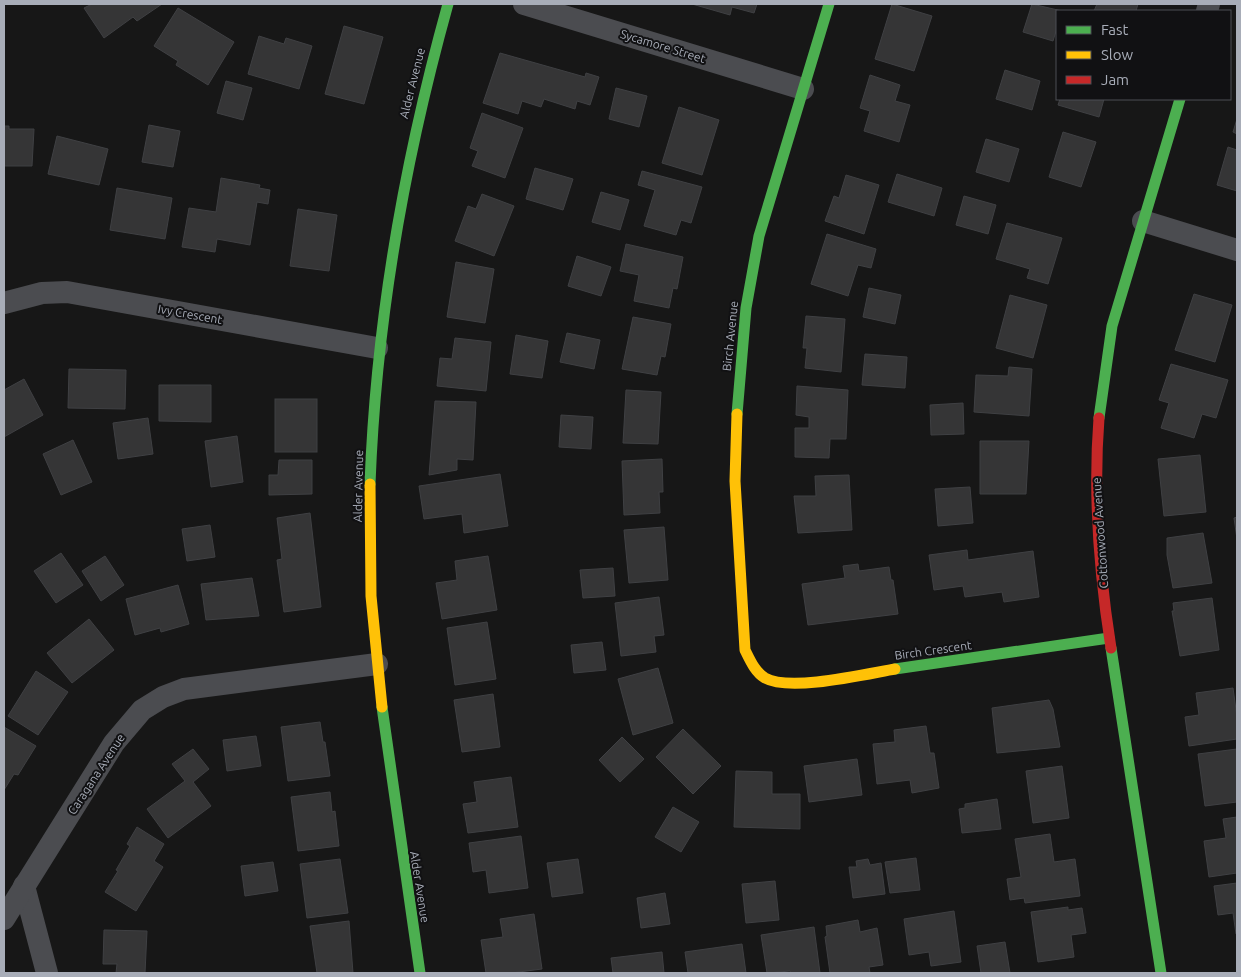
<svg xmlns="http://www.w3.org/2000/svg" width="1241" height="977" viewBox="0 0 1241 977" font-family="Ubuntu,sans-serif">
<rect width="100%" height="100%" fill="#171717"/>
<g fill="#353536" stroke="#3f4043">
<polygon points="92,4 162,4 137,21 133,17 104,38 84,8"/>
<polygon points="692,4 757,4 754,13 732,7 730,15"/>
<polygon points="892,4 932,16 914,71 875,59"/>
<polygon points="1032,4 1062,11 1057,11 1057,28 1053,41 1023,32"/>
<polygon points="1097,4 1138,4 1136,11 1094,11"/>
<polygon points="178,8 234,42 208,85 176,65 178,61 154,46"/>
<polygon points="344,26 383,37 364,104 325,94"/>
<polygon points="259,36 284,44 286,38 312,46 299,89 248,74"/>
<polygon points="500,53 585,77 586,73 599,77 590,105 577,101 575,109 544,99 541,107 522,101 518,114 483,103"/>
<polygon points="1005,70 1040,81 1032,110 996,99"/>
<polygon points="870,75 900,85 895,101 910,105 899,142 864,131 870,111 860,108"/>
<polygon points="226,81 252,88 243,120 217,113"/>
<polygon points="616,88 647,96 639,127 609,119"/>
<polygon points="1060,99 1104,99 1099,117 1058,105"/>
<polygon points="679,107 719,120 702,175 662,163"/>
<polygon points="482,113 523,128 505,178 472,166 478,151 470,148"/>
<polygon points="1237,119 1237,134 1233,132"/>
<polygon points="149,125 180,131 173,167 142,162"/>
<polygon points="4,126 9,126 9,129 34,129 32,166 4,166"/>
<polygon points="1063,132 1096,142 1081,187 1049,177"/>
<polygon points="57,136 108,149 99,185 48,174"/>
<polygon points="986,139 1019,149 1009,182 976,172"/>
<polygon points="1228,147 1237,150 1237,191 1217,185"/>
<polygon points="535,168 573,179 563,210 526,199"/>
<polygon points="642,171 702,187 691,223 681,220 676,235 644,226 655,190 638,185"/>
<polygon points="897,174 942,188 934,216 888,202"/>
<polygon points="846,175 879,185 864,234 825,221 834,196 839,198"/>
<polygon points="221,178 260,185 259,188 270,190 268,204 257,202 250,245 217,239 215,252 182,247 189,208 216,212"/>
<polygon points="117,188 172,198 165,239 110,230"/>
<polygon points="601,192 629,200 620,230 592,222"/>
<polygon points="482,194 514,206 494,256 455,241 468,206 476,209"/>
<polygon points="964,196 996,205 988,234 956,225"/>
<polygon points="298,209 337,215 329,271 290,266"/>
<polygon points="1007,223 1062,238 1048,284 1027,278 1030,269 996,259"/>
<polygon points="827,234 876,249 871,268 858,265 848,296 811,284"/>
<polygon points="626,244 683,257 677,289 673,288 669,308 634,301 639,275 620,271"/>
<polygon points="577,256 611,267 601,296 568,286"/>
<polygon points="456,262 494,269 485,323 447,317"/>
<polygon points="869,288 901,295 895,324 863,317"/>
<polygon points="1194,294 1232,305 1215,362 1175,350"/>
<polygon points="1010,295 1047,305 1033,358 996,348"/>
<polygon points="806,316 845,319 841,372 805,368 807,348 803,348"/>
<polygon points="633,317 671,324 665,357 661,356 657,375 622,369"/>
<polygon points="567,333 600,340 594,369 560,362"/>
<polygon points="516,335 548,341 542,378 510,374"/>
<polygon points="455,338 491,342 486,391 437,386 440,358 452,359"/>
<polygon points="865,354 907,357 905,388 862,385"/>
<polygon points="1171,364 1228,380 1216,418 1202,414 1194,438 1161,428 1169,403 1159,400"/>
<polygon points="1009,367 1032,369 1029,416 974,412 976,375 1008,376"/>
<polygon points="69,369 126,370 125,409 68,408"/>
<polygon points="24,379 43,415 4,437 4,390"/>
<polygon points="159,385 211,385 211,422 159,421"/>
<polygon points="797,386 848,390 846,439 830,439 829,458 795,457 795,428 809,428 809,417 796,415"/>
<polygon points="626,390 661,392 658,444 623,443"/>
<rect x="275" y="399" width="42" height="53"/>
<polygon points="435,401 476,402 473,460 457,459 457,470 429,475"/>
<polygon points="963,403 964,434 931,435 930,405"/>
<polygon points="561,415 593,417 591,449 559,447"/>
<polygon points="148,418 153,454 118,459 113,423"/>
<polygon points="237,436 243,482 211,487 205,441"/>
<polygon points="73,440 92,482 61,495 43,454"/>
<polygon points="980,441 1029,441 1026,494 980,494"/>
<polygon points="1200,455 1206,512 1164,516 1158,459"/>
<polygon points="662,459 663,492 659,492 660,513 624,515 622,461"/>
<polygon points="279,460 312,460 312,494 269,495 269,475 278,475"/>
<polygon points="500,474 508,526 464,533 462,514 424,519 419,486"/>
<polygon points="849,475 852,530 798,533 794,496 816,496 815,476"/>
<polygon points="970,487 973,523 938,526 935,489"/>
<polygon points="310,513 321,607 284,612 277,560 282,559 277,518"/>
<polygon points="1237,517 1237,539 1234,518"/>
<polygon points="210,525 215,557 187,561 182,529"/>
<polygon points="664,527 668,580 629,583 624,530"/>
<polygon points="1203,533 1212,583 1173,588 1167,555 1167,538"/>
<polygon points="967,550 968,560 1033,551 1039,597 1004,602 1002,592 965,597 963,586 934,590 929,555"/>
<polygon points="61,553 83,585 56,603 34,571"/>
<polygon points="105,556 124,585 101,601 82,571"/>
<polygon points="488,556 497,610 442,619 436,583 457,580 455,561"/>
<polygon points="858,564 859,571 889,567 891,580 893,580 898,614 808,625 802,584 845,578 843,566"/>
<polygon points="613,568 615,596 583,598 580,570"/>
<polygon points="252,578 259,616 206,620 201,584"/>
<polygon points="178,585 189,624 161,632 160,628 135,635 126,599"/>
<polygon points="659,597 664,635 654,636 656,652 621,656 615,603"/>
<polygon points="1212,598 1219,650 1180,656 1172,611 1174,611 1173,603"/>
<polygon points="89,619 114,650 72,683 47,653"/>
<polygon points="487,622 496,679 455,685 447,628"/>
<polygon points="602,642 606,670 574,673 571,645"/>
<polygon points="658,668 673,723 633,735 618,679"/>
<polygon points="36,671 68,692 38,735 8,716"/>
<polygon points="1233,688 1237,717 1237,739 1189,746 1185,717 1199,715 1196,693"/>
<polygon points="493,694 500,747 462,752 454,700"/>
<polygon points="1049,700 1053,709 1060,747 997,753 992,708"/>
<polygon points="320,722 323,742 325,742 330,776 288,781 281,727"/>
<polygon points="926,726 930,753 934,753 939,788 912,793 910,780 877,784 873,744 895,742 894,730"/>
<polygon points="4,727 36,746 18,775 14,774 4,790"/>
<polygon points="683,729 721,766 693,794 656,757"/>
<polygon points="256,736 261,766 227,771 223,740"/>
<polygon points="622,737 644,759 620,782 599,760"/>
<polygon points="193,749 209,769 193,782 211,806 168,838 147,809 185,781 172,764"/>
<polygon points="1237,749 1237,802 1205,806 1198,754"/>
<polygon points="857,759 862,795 809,802 804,766"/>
<polygon points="1062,766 1069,818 1033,823 1026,771"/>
<polygon points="736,771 772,772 772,794 800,794 800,829 734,827"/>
<polygon points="511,777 518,827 468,833 463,804 477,802 474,782"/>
<polygon points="330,792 332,812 335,811 339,846 298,851 291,797"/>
<polygon points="997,799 1001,829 962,833 959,809 965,808 965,804"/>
<polygon points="673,807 699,822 681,852 655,837"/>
<polygon points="1237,817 1237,873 1209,877 1204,841 1226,838 1223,819"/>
<polygon points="137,827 164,844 154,861 163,867 136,911 105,892 118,871 116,870 130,846 127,844"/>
<polygon points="1050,834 1054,862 1075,859 1080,896 1025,903 1024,898 1010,900 1007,879 1021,877 1015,839"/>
<polygon points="521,836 528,888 489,893 486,870 473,872 469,843"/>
<polygon points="916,858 920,890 890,893 885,862"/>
<polygon points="340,859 348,913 307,918 300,864"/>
<polygon points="578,859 583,893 552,897 547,863"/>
<polygon points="868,859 870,865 881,863 885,894 853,898 849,867 857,867 856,861"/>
<polygon points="273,862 278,891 245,896 241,866"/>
<polygon points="775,881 779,920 746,923 742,884"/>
<polygon points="1237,883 1237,934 1236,934 1233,913 1218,915 1214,886"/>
<polygon points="665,893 670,924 641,928 637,898"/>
<polygon points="1068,907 1068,910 1082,908 1086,933 1071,935 1074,957 1038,962 1031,912"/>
<polygon points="954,911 961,962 931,966 929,952 909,955 904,919"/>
<polygon points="534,914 542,969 511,973 486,973 481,940 503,937 500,919"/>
<polygon points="858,920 860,932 877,928 883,965 869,967 870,973 830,973 825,937 827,936 826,926"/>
<polygon points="349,921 353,973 317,973 310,926"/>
<polygon points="814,927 820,973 791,973 790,971 767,973 761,935"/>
<polygon points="104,930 147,931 145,973 116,973 117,964 103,964"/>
<polygon points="1005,942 1010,973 981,973 977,946"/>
<polygon points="742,944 746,973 688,973 685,952"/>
<polygon points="662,952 664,973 613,973 611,958"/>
</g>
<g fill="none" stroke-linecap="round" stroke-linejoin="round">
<g stroke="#4b4c50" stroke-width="22">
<polyline points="524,4 803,89"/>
<polyline points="1207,11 1209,4"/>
<polyline points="1143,221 1237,250"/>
<polyline points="4,303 42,293 67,292 377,348"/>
<polyline points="24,886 47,973"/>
<polyline points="4,919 114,743 142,710 163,697 184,689 377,664"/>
</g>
<g stroke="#4caf50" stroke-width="11">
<polyline points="737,414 746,308 759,236 829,4"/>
<polyline points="1099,418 1112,326 1180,99"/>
<path d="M370 484C376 320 404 162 448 4"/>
<polyline points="1111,648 1161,973"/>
<polyline points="895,669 1109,638"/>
<polyline points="382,707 420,973"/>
</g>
<g stroke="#ffc107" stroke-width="11">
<path d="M737 414 735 481 745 650C750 660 755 672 765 678 790 692 866 674 895 669"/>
<polyline points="370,484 371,596 382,707"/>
</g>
<path stroke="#c62828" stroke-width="11" d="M1099 418C1093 495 1099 572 1111 648"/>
</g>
<g text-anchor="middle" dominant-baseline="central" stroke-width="4" stroke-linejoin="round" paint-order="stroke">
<g font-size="12" fill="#a8adb8" stroke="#111113">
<text transform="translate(663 46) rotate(17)">Sycamore Street</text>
<text transform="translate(412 83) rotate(-76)">Alder Avenue</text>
<text transform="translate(190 314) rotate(10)">Ivy Crescent</text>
<text transform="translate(730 336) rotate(-84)">Birch Avenue</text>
<text transform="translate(358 486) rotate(-89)">Alder Avenue</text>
<text transform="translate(1100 533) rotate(-94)">Cottonwood Avenue</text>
<text transform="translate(933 650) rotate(-8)">Birch Crescent</text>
<text transform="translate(96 774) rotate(-57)">Caragana Avenue</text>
<text transform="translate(420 887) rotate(81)">Alder Avenue</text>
</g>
</g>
<rect width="1241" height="977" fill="none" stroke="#a8adb8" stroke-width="10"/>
<rect x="1056" y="10" width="175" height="90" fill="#111113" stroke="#4d4f55"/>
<rect x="1066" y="26" width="25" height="8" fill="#4caf50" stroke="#4d4f55"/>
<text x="1101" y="35" font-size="15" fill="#a8adb8">Fast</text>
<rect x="1066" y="51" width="25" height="8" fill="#ffc107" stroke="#4d4f55"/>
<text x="1101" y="60" font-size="15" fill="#a8adb8">Slow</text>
<rect x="1066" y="76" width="25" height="8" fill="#c62828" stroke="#4d4f55"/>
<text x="1101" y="85" font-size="15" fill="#a8adb8">Jam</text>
</svg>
